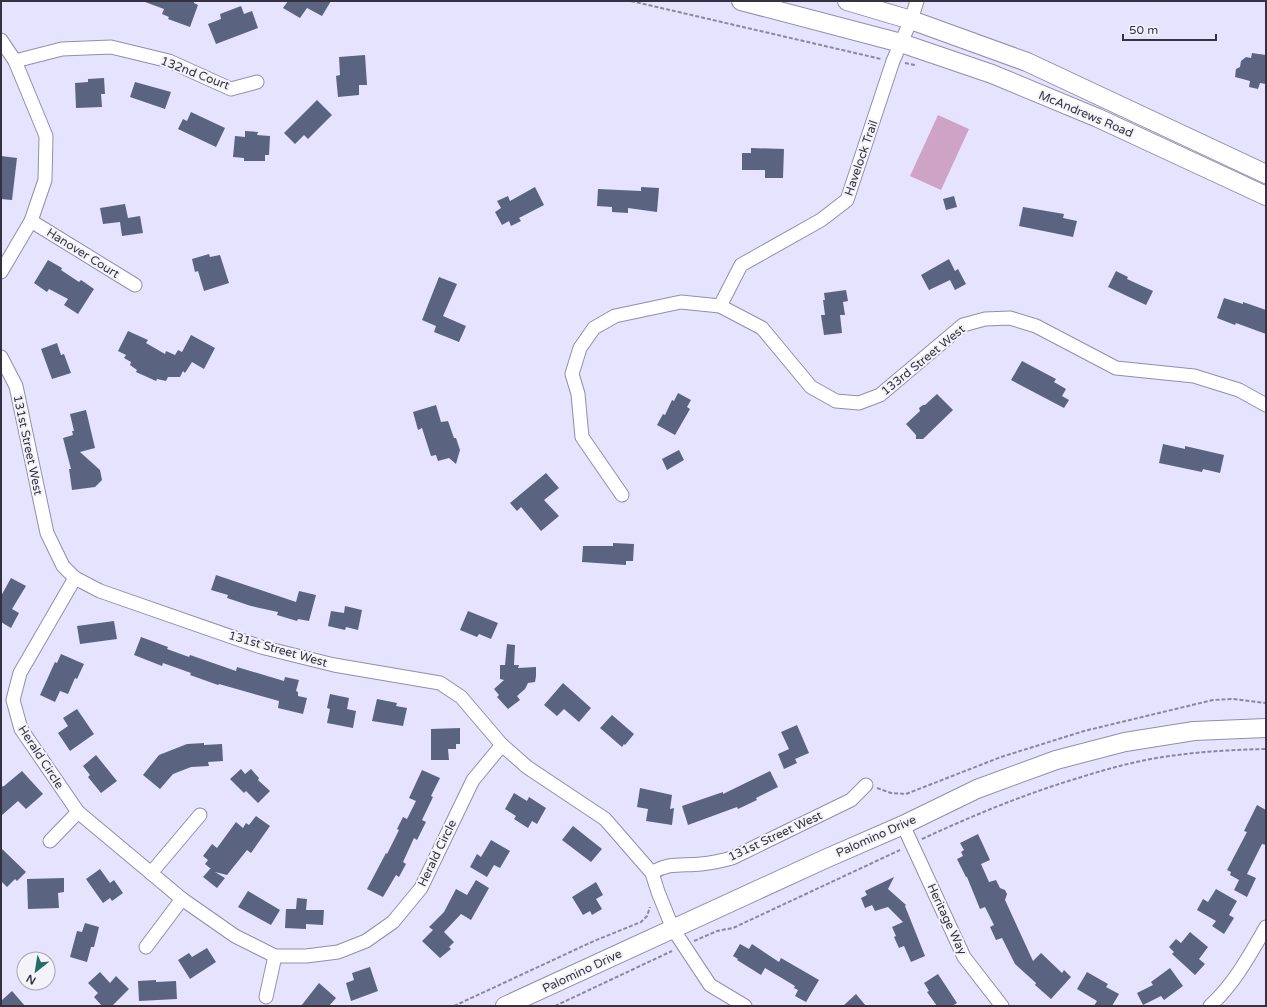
<svg xmlns="http://www.w3.org/2000/svg" width="1267" height="1007" viewBox="0 0 1267 1007" font-family="'Varela Round',sans-serif">
<rect width="100%" height="100%" fill="#e6e3ff"/>
<polygon fill="#cfa3c6" points="938,115 969,129 941,190 910,176"/>
<g fill="#5a6380">
<polygon points="145,1 194,1 194,3 198,5 190,27 168,19 169,17 162,14 164,9 145,2"/>
<polygon points="288,1 331,1 322,16 307,8 300,18 283,8"/>
<polygon points="241,6 244,14 252,11 258,28 216,44 208,24 221,19 220,14"/>
<polygon points="1252,53 1266,55 1266,84 1260,83 1258,89 1249,87 1250,81 1235,77 1236,69 1240,67 1241,61 1246,57 1251,58"/>
<polygon points="365,55 367,85 359,85 359,95 338,97 336,76 340,75 339,57"/>
<polygon points="104,78 105,94 101,94 102,107 76,108 75,83 88,82 88,79"/>
<polygon points="135,82 171,92 165,109 130,97"/>
<polygon points="317,100 332,115 308,139 304,135 295,144 284,133"/>
<polygon points="191,112 225,128 216,147 178,129 183,119 187,121"/>
<polygon points="245,131 258,132 257,135 270,136 269,155 265,155 265,161 244,161 244,158 233,157 235,136 245,137"/>
<polygon points="751,148 784,149 783,178 765,178 765,170 742,170 742,153 751,153"/>
<polygon points="1,156 17,158 12,200 1,199"/>
<polygon points="535,187 544,205 519,218 521,221 511,226 509,221 502,225 495,212 501,208 497,201 508,196 510,201"/>
<polygon points="641,187 659,188 657,212 628,208 628,213 612,212 612,207 597,206 598,189 641,191"/>
<polygon points="954,196 957,207 946,210 943,199"/>
<polygon points="125,204 128,218 140,216 143,233 122,236 120,222 103,224 100,208"/>
<polygon points="1023,207 1064,214 1063,218 1077,221 1073,237 1019,226"/>
<polygon points="209,254 210,257 220,255 229,283 204,291 198,271 195,272 192,259"/>
<polygon points="949,259 955,271 958,269 966,284 955,290 950,280 929,290 921,275"/>
<polygon points="48,260 62,268 61,270 79,282 81,280 94,289 78,314 64,305 68,299 49,289 47,292 34,283"/>
<polygon points="1116,271 1128,277 1127,279 1153,291 1146,305 1108,287"/>
<polygon points="439,277 457,284 443,316 466,326 459,342 434,332 436,326 422,320"/>
<polygon points="846,290 848,301 843,302 845,315 840,315 842,333 824,335 821,315 825,315 823,300 825,300 824,293"/>
<polygon points="1224,298 1243,304 1243,302 1266,310 1266,334 1236,323 1235,325 1217,318"/>
<polygon points="128,331 148,340 146,343 165,354 166,351 175,355 178,350 182,352 191,335 215,348 204,369 192,362 185,373 183,371 180,377 168,377 166,381 157,379 156,381 136,372 137,370 130,365 131,362 124,358 126,355 118,351"/>
<polygon points="57,343 61,355 64,354 71,373 52,379 41,349"/>
<polygon points="1022,361 1056,379 1054,382 1066,389 1062,396 1069,400 1064,408 1011,380"/>
<polygon points="678,393 691,400 687,407 690,409 675,435 657,425 663,414 665,415 672,400 674,401"/>
<polygon points="937,394 953,410 923,439 916,439 916,435 906,424 920,411 919,408 923,405 925,405"/>
<polygon points="436,405 441,422 448,421 454,438 456,438 460,450 456,464 449,458 438,461 436,455 431,456 422,428 418,430 413,412"/>
<polygon points="86,410 95,448 80,452 100,470 102,480 95,487 72,490 69,469 71,469 63,438 73,435 72,431 74,431 70,414"/>
<polygon points="1163,444 1185,449 1185,446 1224,455 1220,473 1203,469 1202,472 1159,463"/>
<polygon points="679,450 684,460 667,470 662,459"/>
<polygon points="546,473 559,488 544,500 559,516 541,531 521,507 517,511 510,503"/>
<polygon points="613,543 634,544 633,561 626,561 626,565 582,562 583,546 613,546"/>
<polygon points="216,575 296,602 299,591 316,595 309,621 298,619 297,621 277,615 278,612 251,606 227,598 228,595 211,590"/>
<polygon points="11,578 26,586 12,609 19,613 11,628 1,622 1,596"/>
<polygon points="345,606 362,610 358,630 346,627 345,630 328,626 331,611 344,613"/>
<polygon points="468,611 498,623 491,639 479,634 477,637 460,630"/>
<polygon points="114,621 117,639 80,644 77,626"/>
<polygon points="141,637 168,647 167,649 189,657 190,655 236,671 237,667 284,681 285,677 299,680 296,691 298,692 298,696 307,698 303,714 278,708 279,701 219,684 218,685 190,675 191,673 163,663 162,666 134,655"/>
<polygon points="507,644 515,645 514,665 519,665 518,668 536,667 536,676 535,682 528,683 525,689 517,696 520,700 508,709 497,697 499,695 494,689 504,680 500,679 500,665 505,665"/>
<polygon points="61,654 84,664 77,679 75,678 68,694 60,691 55,702 40,695 55,662 57,663"/>
<polygon points="563,683 591,708 579,722 564,709 557,716 544,705"/>
<polygon points="330,694 349,698 347,709 356,711 353,728 327,723 330,709 327,708"/>
<polygon points="377,699 397,703 396,706 407,708 403,726 372,721"/>
<polygon points="77,709 94,734 70,751 58,733 68,726 63,718"/>
<polygon points="612,715 634,734 625,745 624,744 622,747 600,728"/>
<polygon points="797,725 809,753 795,759 797,763 784,769 778,754 789,749 781,732"/>
<polygon points="460,728 460,744 456,744 456,749 448,749 449,760 431,760 431,729"/>
<polygon points="204,743 204,745 222,744 223,761 208,762 209,766 191,767 173,774 160,789 143,775 159,755 187,744"/>
<polygon points="96,755 117,781 101,793 88,777 90,775 83,766"/>
<polygon points="241,769 245,774 251,769 259,778 258,780 270,791 258,803 246,791 244,793 230,779"/>
<polygon points="422,770 440,778 431,796 433,797 422,820 426,822 417,840 414,838 403,862 406,864 399,877 396,875 383,897 367,889 386,853 387,854 399,830 397,829 403,817 407,819 416,801 409,798"/>
<polygon points="22,771 43,794 26,809 18,801 1,816 1,787 4,786"/>
<polygon points="770,771 778,787 756,798 757,800 738,809 737,807 688,825 682,806 723,792 723,794"/>
<polygon points="640,788 672,795 670,809 674,808 672,825 646,821 648,809 637,807"/>
<polygon points="514,793 527,801 529,797 546,808 537,824 532,821 528,828 514,819 516,816 505,809"/>
<polygon points="1257,805 1266,810 1266,845 1262,844 1247,874 1256,878 1247,897 1234,890 1239,880 1230,875 1231,872 1227,870 1247,832 1244,831"/>
<polygon points="256,816 270,826 251,853 247,850 227,875 215,872 225,878 217,888 203,877 210,869 211,869 205,864 208,860 203,856 212,844 217,848 236,822 243,828 246,823 249,825"/>
<polygon points="573,826 602,849 591,862 562,840"/>
<polygon points="978,834 990,860 981,864 989,882 996,880 1000,888 1005,890 1007,894 1005,900 1033,961 1041,953 1062,973 1064,970 1071,977 1051,999 1035,985 1036,983 1015,964 1002,938 996,940 990,927 994,925 985,907 980,909 967,877 966,877 957,859 963,856 961,852 964,850 960,843"/>
<polygon points="491,840 510,851 500,868 494,865 487,877 470,867 477,854 481,857"/>
<polygon points="1,848 26,872 17,881 15,879 7,887 1,881"/>
<polygon points="100,869 110,883 114,880 123,893 112,901 110,898 103,903 86,879"/>
<polygon points="894,877 888,889 906,905 905,906 925,956 911,962 904,946 899,948 894,937 896,936 892,927 903,922 888,907 875,911 872,905 865,908 861,898 867,895 865,891"/>
<polygon points="64,878 64,892 58,893 59,908 28,909 27,879"/>
<polygon points="476,880 489,888 471,920 461,914 444,932 454,942 449,947 451,949 440,958 422,941 433,930 429,927 444,912 456,889 467,895"/>
<polygon points="596,882 603,895 596,899 602,909 592,915 590,911 583,915 572,897"/>
<polygon points="1216,889 1237,901 1229,915 1234,918 1224,934 1212,926 1216,921 1197,910 1203,899 1208,902"/>
<polygon points="248,891 280,910 271,925 238,907"/>
<polygon points="297,898 307,899 306,910 324,910 323,925 306,924 306,929 285,928 286,909 296,909"/>
<polygon points="85,923 99,927 94,947 91,947 87,962 70,957 77,931 82,932"/>
<polygon points="1190,932 1208,947 1199,959 1205,964 1195,975 1172,954 1174,952 1169,947 1176,939 1181,943"/>
<polygon points="740,944 749,949 752,944 779,962 781,958 819,980 806,1002 795,996 798,990 794,988 795,986 765,968 761,975 737,960 738,959 733,956"/>
<polygon points="207,948 216,962 190,979 178,960 189,953 192,957"/>
<polygon points="370,967 378,991 351,1001 346,983 354,980 352,973"/>
<polygon points="1170,968 1183,986 1164,1000 1161,996 1143,1005 1137,993 1153,985 1151,982"/>
<polygon points="100,972 110,983 116,976 129,989 112,1006 102,1006 94,997 98,993 88,983"/>
<polygon points="1087,972 1108,984 1106,987 1119,994 1112,1006 1094,1006 1097,1001 1077,989"/>
<polygon points="938,974 957,1003 952,1006 937,1006 927,992 929,991 924,983"/>
<polygon points="156,980 156,982 176,981 177,999 139,1001 138,981"/>
<polygon points="319,983 336,998 329,1006 301,1006"/>
<polygon points="12,991 25,1006 1,1006 1,1001"/>
<polygon points="856,994 866,1006 843,1006"/>
</g>
<g fill="none" stroke-linecap="round" stroke-linejoin="round">
<g stroke="#928dad" stroke-width="15">
<g id="street">
<polyline points="1,40 15,61 46,136 45,180 31,221 1,272"/>
<polyline points="15,61 62,49 111,47 169,61 231,89 257,82"/>
<polyline points="31,221 135,285"/>
<polyline points="720,306 741,265 821,220 847,200 893,61 911,20 917,1"/>
<polyline points="1,357 16,386 47,533 63,566 75,578 100,591 261,647 334,665 440,683 461,697 502,745 527,767 605,819 652,873 658,892 673,929 710,985 745,1006"/>
<polyline points="622,495 582,437 578,394 572,374 580,348 594,328 615,316 681,302 720,306 762,328 811,387 836,401 859,403 880,395 963,325 985,319 1010,318 1036,326 1116,368 1194,376 1239,390 1266,405"/>
<polyline points="75,578 20,673 13,700 21,729 78,812 151,873 182,899 235,936 275,956 306,956 338,952 366,941 393,922 421,888 473,780 502,745"/>
<polyline points="903,825 964,957 1002,1006"/>
<polyline points="50,841 78,812"/>
<polyline points="151,873 200,815"/>
<path d="M652 873C669 862 682 866 701 864 712 863 721 861 732 858L851 800 866 785"/>
<polyline points="146,947 182,899"/>
<polyline points="266,997 275,956"/>
<path d="M1210 1006C1234 984 1250 955 1266 927"/>
</g>
</g>
<g stroke="#928dad" stroke-width="20">
<g id="secondary">
<polyline points="741,1 901,43 992,74 1098,118 1266,196"/>
<polyline points="847,1 911,20 1027,62 1266,174"/>
<polyline points="505,1006 825,859 903,825 977,789 1056,760 1125,742 1194,731 1266,728"/>
</g>
</g>
<g stroke="#8b889d" stroke-width="2" stroke-dasharray="4 2" stroke-linecap="butt">
<polyline points="631,1 881,59"/>
<polyline points="905,63 915,65"/>
<polyline points="877,788 891,793 906,794 1001,757 1084,731 1213,700 1233,699 1266,703"/>
<path d="M922 839C972 816 1022 795 1075 779 1100 771 1125 764 1151 759 1190 752 1227 750 1266 749"/>
<polyline points="694,941 717,931 733,928 900,850"/>
<polyline points="454,1006 594,941 641,922 647,916 650,907"/>
<polyline points="555,1006 672,951"/>
</g>
<use href="#street" stroke="#fff" stroke-width="13"/>
<use href="#secondary" stroke="#fff" stroke-width="18"/>
</g>
<g text-anchor="middle" dominant-baseline="central" stroke-width="4" stroke-linejoin="round" paint-order="stroke">
<g font-size="12" fill="#343240" stroke="#f4f3fa">
<text transform="translate(195 73) rotate(21)">132nd Court</text>
<text transform="translate(1086 114) rotate(23)">McAndrews Road</text>
<text transform="translate(861 158) rotate(-71)">Havelock Trail</text>
<text transform="translate(83 253) rotate(32)">Hanover Court</text>
<text transform="translate(923 360) rotate(-39)">133rd Street West</text>
<text transform="translate(28 445) rotate(78)">131st Street West</text>
<text transform="translate(278 649) rotate(16)">131st Street West</text>
<text transform="translate(41 757) rotate(57)">Herald Circle</text>
<text transform="translate(775 836) rotate(-25)">131st Street West</text>
<text transform="translate(876 836) rotate(-24)">Palomino Drive</text>
<text transform="translate(437 853) rotate(-64)">Herald Circle</text>
<text transform="translate(947 919) rotate(65)">Heritage Way</text>
<text transform="translate(582 971) rotate(-25)">Palomino Drive</text>
</g>
</g>
<rect width="1267" height="1007" fill="none" stroke="#343240" stroke-width="4"/>
<g transform="translate(36 971) rotate(210)"><circle r="19" fill="#f4f3fa" stroke="#a7a6b0"/>
<path d="M0-3L7 15L0 10L-7 15Z" fill="#246d66"/>
<text y="-6" font-size="11" font-weight="bold" text-anchor="middle" fill="#343240">N</text>
</g>
<path d="M1123 34v6h93v-6" fill="none" stroke="#343240" stroke-width="2"/>
<text x="1129" y="34" font-size="12" fill="#343240" stroke="#f4f3fa" stroke-width="3" paint-order="stroke">50 m</text>
</svg>
